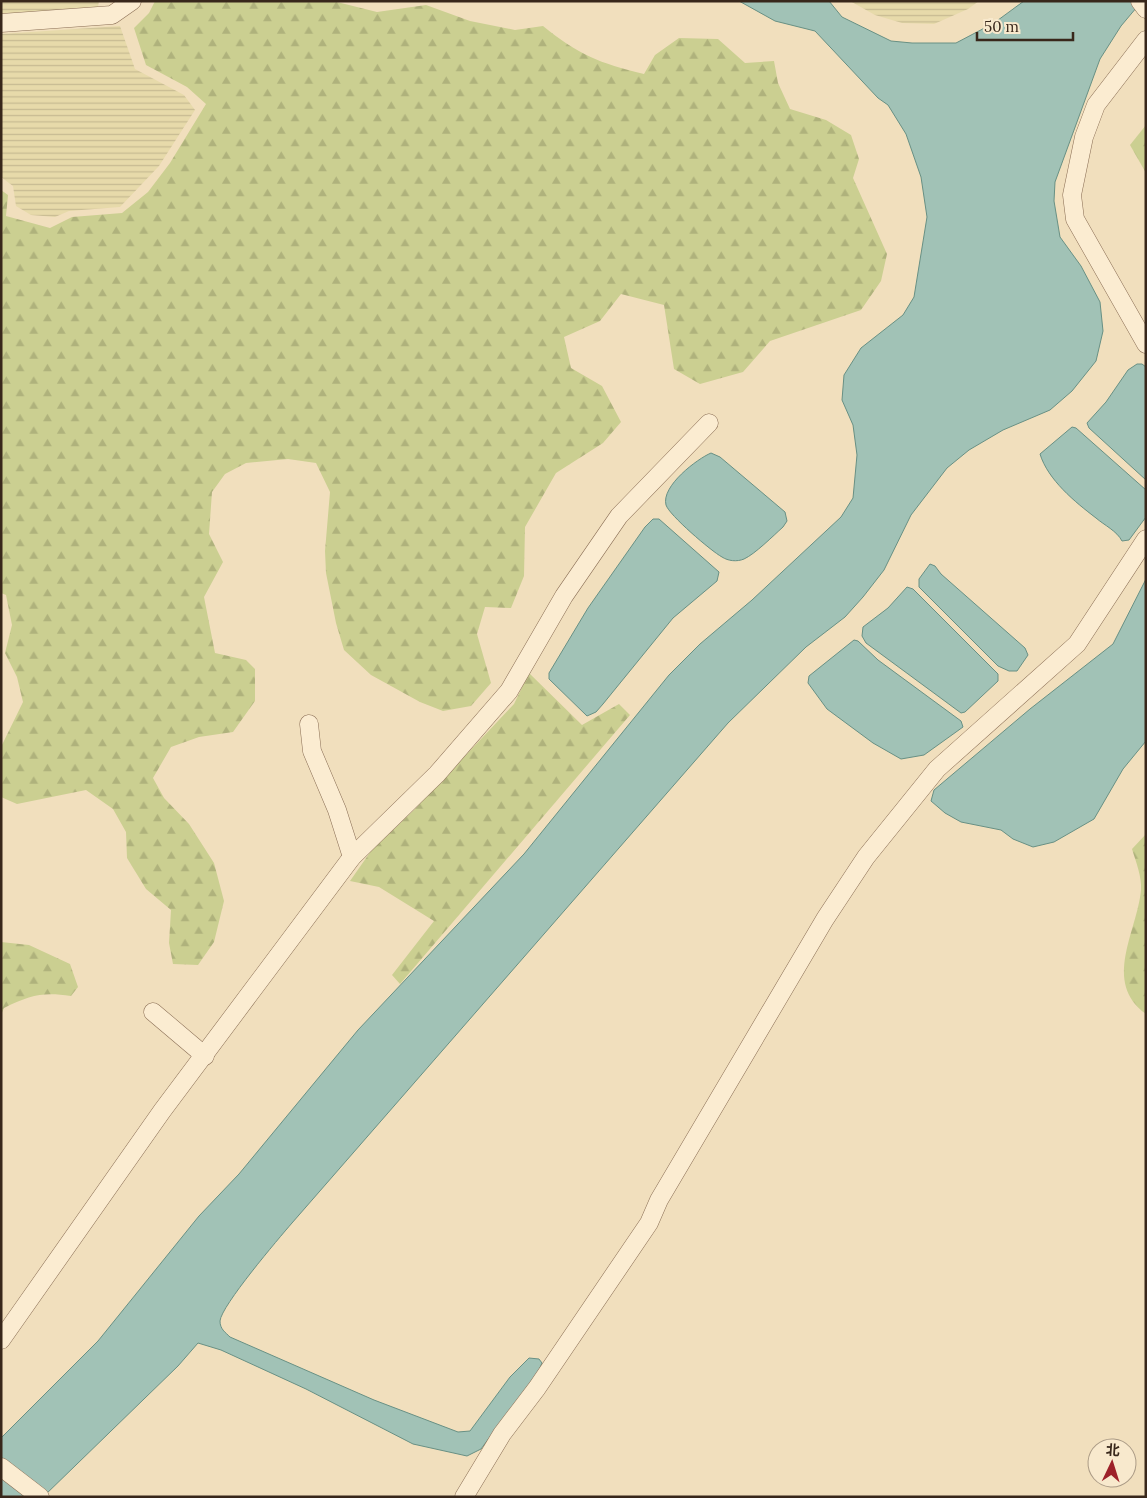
<svg xmlns="http://www.w3.org/2000/svg" width="1147" height="1498" viewBox="0 0 1147 1498" font-family="Lora,'Noto Sans SC',serif">
<defs>
<pattern id="farmland-rules" width="6" height="5" patternUnits="userSpaceOnUse" patternTransform="scale(1.25)"><rect width="6" height="5" fill="#e7daaa"/><path d="M0 2.5h6" fill="none" stroke="#c7bb92"/></pattern>
<pattern id="forest-firs" width="22" height="20" patternUnits="userSpaceOnUse" patternTransform="scale(1.25)"><rect width="22" height="20" fill="#cbcf91"/><path d="M5 1l3.5 6h-7zM16 11l3.5 6h-7z" fill="#afb27c"/></pattern>
</defs>
<rect width="100%" height="100%" fill="#f1dfbd"/>
<g fill="url(#farmland-rules)">
<polygon points="1,1 99,1 98,7 1,15"/>
<polygon points="850,1 979,1 968,9 934,24 902,23 875,15"/>
<polygon points="120,26 135,69 184,95 195,110 159,166 120,207 69,211 55,217 31,215 16,206 13,186 1,177 1,34"/>
</g>
<g fill="url(#forest-firs)">
<path d="M155 1H333L377 12 426 5 470 21 515 30 543 26C579 55 599 63 644 74L655 55 679 38 718 39 745 63 774 61 778 83 790 109 826 120 851 135 859 159 853 178 887 254 881 281 861 310 770 341 743 372 700 384 674 369 664 305 621 294 600 321 564 337 571 368 602 386 621 422 603 443 556 473 525 527 524 576 511 608 485 607 477 634 491 683 471 706 443 711 420 702 371 675 344 650 336 623 326 573 325 551 330 492 316 463 288 459 246 463 225 474 212 492 209 534 223 562 204 597 215 653 246 660 255 669V701L233 732 199 737 171 747 153 778 164 798 189 824 214 863 224 901 214 942 198 965 173 964 169 943 171 910 146 889 127 858 126 832 113 809 86 790 17 804 1 797V747L23 702 17 677 5 653 12 625 6 595 1 593V190L8 195 6 216 50 228 72 217 122 213 148 192 170 163 206 104 187 87 146 65 134 28 149 13Z"/>
<polygon points="1146,125 1146,173 1130,145"/>
<polygon points="529,673 582,725 619,704 630,715 400,984 392,975 434,921 379,887 350,881 371,851 415,809 514,704"/>
<path d="M1146 834V1014C1102 982 1137 932 1141 890 1142 877 1136 862 1132 849Z"/>
<path d="M1 942 29 945 70 964 78 987 71 996C42 992 31 995 4 1008L1 1015Z"/>
</g>
<g fill="#a1c2b6" stroke="#689084">
<path d="M739 1H829L842 17 891 41 912 43H956L994 23 1024 1H1142L1121 26 1100 59 1055 182 1054 201 1060 237 1081 266 1100 302 1103 331 1096 361 1072 391 1050 410 1003 430 969 450 947 468 911 515 884 570 863 597 845 617 806 647 728 723 292 1223C279 1238 221 1306 220 1321 220 1329 225 1332 230 1337L374 1400 458 1432 470 1431 510 1377 529 1358 539 1359 542 1363 538 1372 481 1449 467 1456 413 1444 306 1389 221 1350 198 1343 178 1366 43 1497H1V1438L98 1341 199 1216 239 1174 358 1030 524 854 669 675 700 644 752 600 841 517 853 498 857 455 853 425 842 400 844 375 861 348 903 315 914 297 927 217 921 177 906 134 888 105 878 98 815 31 775 21Z"/>
<polygon points="1137,364 1142,364 1146,367 1146,480 1089,428 1087,423 1106,402 1128,370"/>
<path d="M1072 427 1076 428 1146 490V517L1129 540 1122 541C1117 531 1104 525 1096 518 1075 502 1048 480 1040 454Z"/>
<path d="M711 453 720 457 785 512 787 521 783 527C773 536 755 554 744 559 737 562 728 561 722 557 711 551 669 515 666 505 661 486 697 459 711 453Z"/>
<polygon points="653,519 659,519 719,572 717,581 673,618 603,704 596,712 587,716 549,679 549,673 588,608 645,527"/>
<polygon points="930,564 935,566 941,574 1025,648 1028,655 1017,671 1009,671 998,666 919,587 919,579"/>
<polygon points="1146,579 1146,741 1123,769 1094,819 1054,842 1033,847 1013,839 1001,830 961,822 945,813 931,801 934,790 1030,709 1113,644"/>
<polygon points="907,587 913,589 998,674 998,681 965,712 961,713 866,643 862,636 863,627 888,608"/>
<polygon points="854,640 858,641 878,660 961,721 963,727 924,755 901,759 873,743 827,709 808,683 809,676"/>
</g>
<g fill="none" stroke-linecap="round" stroke-linejoin="round">
<g stroke="#8a6e55" stroke-width="19">
<g id="minor">
<polyline points="1140,1 1146,9"/>
<polyline points="1,23 112,15 132,1"/>
<polyline points="1146,40 1096,105 1084,137 1072,195 1075,219 1146,344"/>
<polyline points="309,724 312,751 337,810 352,857"/>
<polyline points="153,1012 205,1056"/>
<polyline points="1,1340 162,1111 352,857 437,774 509,691 564,596 619,516 709,423"/>
<polyline points="1,1467 40,1497"/>
<polyline points="464,1497 502,1434 537,1388 649,1223 659,1200 825,919 866,857 937,769 1077,644 1146,539"/>
</g>
</g>
<use href="#minor" stroke="#fbecd1" stroke-width="18"/>
</g>
<rect width="1147" height="1498" fill="none" stroke="#38271b" stroke-width="5"/>
<g transform="translate(1112 1463) rotate(4)"><circle r="24" fill="#f8e9cd" stroke="#ab9b86"/>
<path d="M0-4L9 19L0 12L-9 19Z" fill="#9d2129"/>
<text y="-8" font-size="14" font-weight="bold" text-anchor="middle" fill="#38271b">北</text>
</g>
<path d="M977 32v8h96v-8" fill="none" stroke="#38271b" stroke-width="2.5"/>
<text x="984" y="32" font-size="15" fill="#38271b" stroke="#f8e9cd" stroke-width="4" paint-order="stroke">50 m</text>
</svg>
